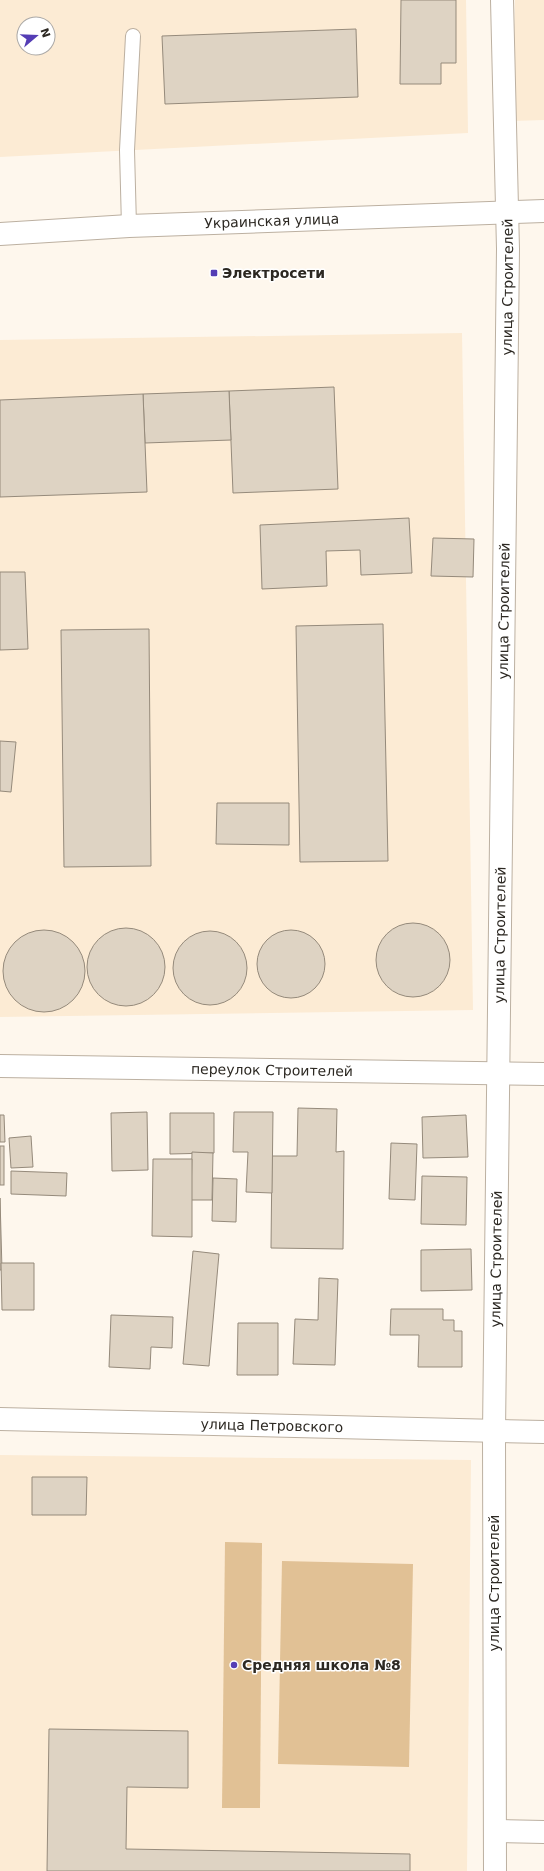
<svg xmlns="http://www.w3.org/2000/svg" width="544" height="1871" viewBox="0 0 544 1871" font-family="'DejaVu Sans',sans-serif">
<rect width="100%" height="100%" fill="#fef7ed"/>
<g fill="#fcebd4" fill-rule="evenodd">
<path d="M0 0H466L468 133 0 157ZM24 24H48V48H24Z"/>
<polygon points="515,0 544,0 544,120 512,121"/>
<polygon points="462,333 473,1010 0,1017 0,340"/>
<polygon points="0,1455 471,1460 467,1871 0,1871"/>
</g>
<g fill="#e1c195">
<polygon points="225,1542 262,1543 260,1808 222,1808"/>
<polygon points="282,1561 413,1564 409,1767 278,1764"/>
</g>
<g fill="#ded3c3" stroke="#958a7b">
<polygon points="401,0 456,0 456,63 441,63 441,84 400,84"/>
<polygon points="356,29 358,97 165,104 162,36"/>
<polygon points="334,387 338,489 233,493 229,391"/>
<polygon points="229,391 231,440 145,443 143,394"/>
<polygon points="143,394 147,492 0,497 0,400"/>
<polygon points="409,518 412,573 361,575 360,550 326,551 327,586 262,589 260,525"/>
<polygon points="433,538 474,539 473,577 431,576"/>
<polygon points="0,572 25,572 28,649 0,650"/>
<polygon points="383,624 388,861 300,862 296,626"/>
<polygon points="149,629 151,866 64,867 61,630"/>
<polygon points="0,741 16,742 11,792 0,791"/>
<polygon points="217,803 289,803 289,845 216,844"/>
<circle cx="413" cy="960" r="37"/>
<circle cx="126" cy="967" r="39"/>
<circle cx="291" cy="964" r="34"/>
<circle cx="44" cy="971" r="41"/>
<circle cx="210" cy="968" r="37"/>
<polygon points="298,1108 337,1109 336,1152 344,1151 343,1249 271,1248 272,1156 297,1156"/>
<polygon points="147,1112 148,1170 112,1171 111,1113"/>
<polygon points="234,1112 273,1112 272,1193 246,1192 248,1152 233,1152"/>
<polygon points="170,1113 214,1113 214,1153 170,1154"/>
<polygon points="0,1115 4,1115 5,1142 0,1142"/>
<polygon points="466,1115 468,1157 423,1158 422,1117"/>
<polygon points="31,1136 33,1167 11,1168 9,1138"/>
<polygon points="391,1143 417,1144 415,1200 389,1199"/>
<rect x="0" y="1146" width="4" height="39"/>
<polygon points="192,1152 213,1153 212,1200 191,1200"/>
<polygon points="153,1159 192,1159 192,1237 152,1236"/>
<polygon points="11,1171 67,1173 66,1196 11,1194"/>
<polygon points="422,1176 467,1177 466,1225 421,1224"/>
<polygon points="213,1178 237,1179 236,1222 212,1221"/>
<polygon points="0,1198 2,1270 0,1270"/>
<polygon points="471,1249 472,1290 421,1291 421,1250"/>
<polygon points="193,1251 219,1254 209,1366 183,1364"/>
<polygon points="1,1263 34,1263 34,1310 2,1310"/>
<polygon points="319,1278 338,1279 335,1365 293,1364 295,1319 318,1320"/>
<polygon points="391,1309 443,1309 443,1320 454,1320 454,1331 462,1331 462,1367 418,1367 419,1335 390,1335"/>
<polygon points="111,1315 173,1317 172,1348 151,1347 150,1369 109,1367"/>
<polygon points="238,1323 278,1323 278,1375 237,1375"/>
<polygon points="32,1477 87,1477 86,1515 32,1515"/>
<polygon points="49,1729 188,1731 188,1788 127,1787 126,1849 410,1854 410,1871 47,1871"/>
</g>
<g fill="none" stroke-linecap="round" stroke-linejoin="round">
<g stroke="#bcb0a1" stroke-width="16">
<polyline id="service" points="129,226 127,150 133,36"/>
</g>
<g stroke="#bcb0a1" stroke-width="24">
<g id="minor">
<path id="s1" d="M0 1066 544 1074"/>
<path id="s2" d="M0 1419 544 1432"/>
<polyline points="495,1831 544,1832"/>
<path id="s3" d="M495 1871 494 1432 508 249 502 0"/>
</g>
</g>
<g stroke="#bcb0a1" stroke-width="24">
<g id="tertiary">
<path id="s4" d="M0 234 129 226 544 211"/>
</g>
</g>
<use href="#service" stroke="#fff" stroke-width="14"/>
<use href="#minor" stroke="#fff" stroke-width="22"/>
<use href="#tertiary" stroke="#fff" stroke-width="22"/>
</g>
<g fill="#543db5" stroke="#fff" stroke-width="1.5">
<rect x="210" y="269" width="8" height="8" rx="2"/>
<circle cx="234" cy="1665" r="4"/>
</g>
<g text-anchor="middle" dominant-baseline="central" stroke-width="3" stroke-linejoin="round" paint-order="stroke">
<g font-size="14" fill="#2c2822" stroke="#fff">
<text stroke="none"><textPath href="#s4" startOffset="272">Украинская улица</textPath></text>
<text stroke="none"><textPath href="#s3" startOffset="1584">улица Строителей</textPath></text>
<text stroke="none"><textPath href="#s3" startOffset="1260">улица Строителей</textPath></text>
<text stroke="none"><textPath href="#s3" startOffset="936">улица Строителей</textPath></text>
<text stroke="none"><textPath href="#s1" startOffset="272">переулок Строителей</textPath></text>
<text stroke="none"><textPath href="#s3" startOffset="612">улица Строителей</textPath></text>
<text stroke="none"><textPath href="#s2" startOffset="272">улица Петровского</textPath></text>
<text transform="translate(494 1583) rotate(-90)">улица Строителей</text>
</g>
<g font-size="14" font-weight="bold" fill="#2c2822" stroke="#fff" text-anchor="start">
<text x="222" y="273">Электросети</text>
<text x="242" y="1665">Средняя школа №8</text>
</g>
</g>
<g transform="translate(36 36) rotate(71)"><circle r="19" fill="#ffffff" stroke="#aba9a7"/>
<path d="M0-3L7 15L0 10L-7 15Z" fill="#543db5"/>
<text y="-6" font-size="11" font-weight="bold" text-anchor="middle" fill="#2c2822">N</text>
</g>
</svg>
